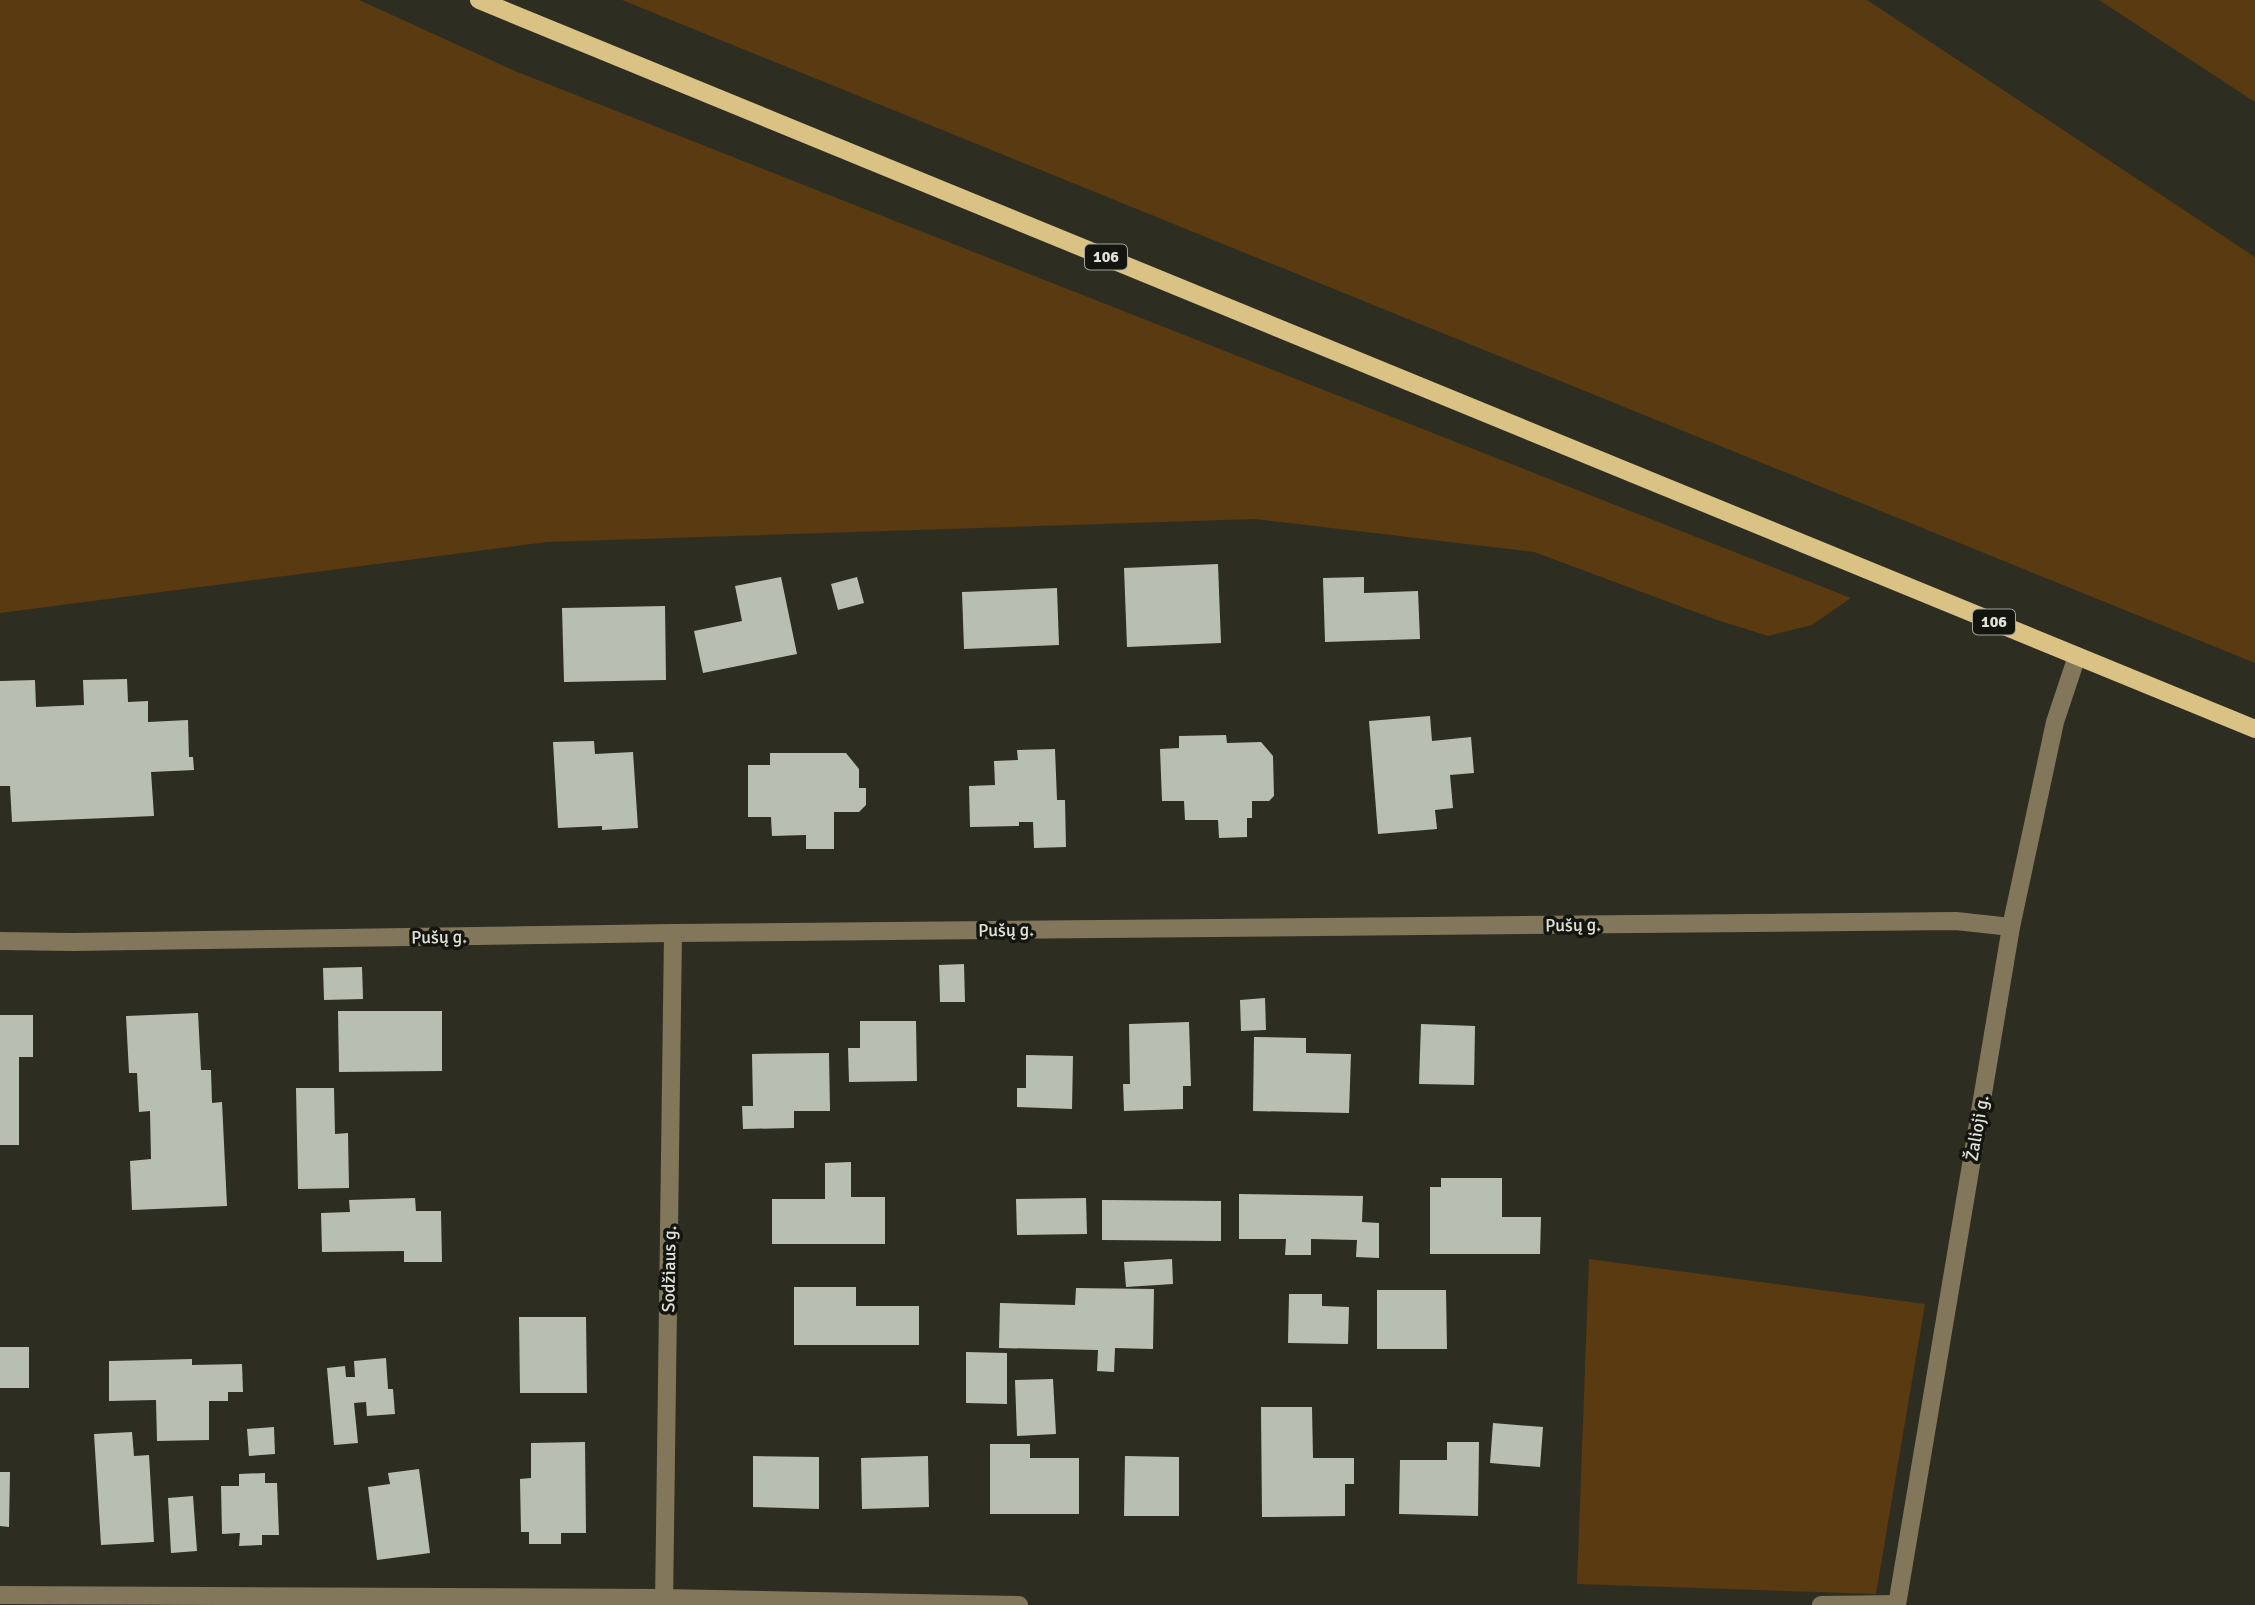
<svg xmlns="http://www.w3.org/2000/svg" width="2255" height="1605" viewBox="0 0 2255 1605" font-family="Signika,sans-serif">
<rect width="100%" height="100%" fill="#2d2d22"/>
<g fill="#593a11">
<polygon points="0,0 359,0 515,71 1851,598 1812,625 1768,636 1717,620 1534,552 1255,519 547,542 0,613"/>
<polygon points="622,0 1867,0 2255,257 2255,663"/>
<polygon points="2099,0 2255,0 2255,102"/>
<polygon points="1589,1259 1925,1304 1876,1594 1577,1584"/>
</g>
<g fill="#b8bfb2">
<polygon points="1218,564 1221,643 1127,647 1124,568"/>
<polygon points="781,577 797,654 703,673 694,631 742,621 735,586"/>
<polygon points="857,577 864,603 838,610 831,584"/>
<polygon points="1364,577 1364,593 1418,591 1420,639 1325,642 1323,578"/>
<polygon points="1057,588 1059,645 964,649 962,592"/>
<polygon points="665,606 666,680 564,682 562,608"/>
<polygon points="127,679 128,702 148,701 148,722 188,720 189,757 193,757 194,770 151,772 154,816 12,822 10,786 0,786 0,681 35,680 36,707 84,705 83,680"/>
<polygon points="1430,716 1432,741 1471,737 1474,773 1450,775 1453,808 1435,810 1437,829 1378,834 1369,721"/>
<polygon points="1226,735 1227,743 1261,742 1273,756 1274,796 1269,801 1252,801 1252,818 1247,818 1247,837 1219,838 1218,820 1185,820 1184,801 1162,801 1160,749 1179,748 1179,736"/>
<polygon points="594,741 595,754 633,752 638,828 602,830 602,826 558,828 553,742"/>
<polygon points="1055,749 1057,800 1065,800 1066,847 1034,848 1033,822 1019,822 1019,826 970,827 969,786 995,785 994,761 1018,760 1017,750"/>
<polygon points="770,753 846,753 859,769 859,788 866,788 866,805 859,812 834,812 834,849 806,849 806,835 772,836 771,817 748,817 748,765 770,765"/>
<polygon points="964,964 965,1002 940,1002 939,965"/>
<polygon points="362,967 363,999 324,1000 323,968"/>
<polygon points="1265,998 1266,1030 1241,1031 1240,1000"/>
<polygon points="338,1011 442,1011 442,1071 339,1072"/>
<polygon points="198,1013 201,1070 211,1070 212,1103 222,1102 227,1206 132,1210 130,1161 151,1159 150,1111 139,1112 137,1073 129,1073 126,1016"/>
<polygon points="0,1015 33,1015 33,1057 19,1057 19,1145 0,1145"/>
<polygon points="860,1021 916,1021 917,1081 849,1082 848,1048 860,1048"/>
<polygon points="1189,1022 1191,1086 1183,1086 1183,1109 1124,1111 1123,1084 1130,1084 1129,1024"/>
<polygon points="1421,1024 1475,1026 1474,1085 1419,1084"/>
<polygon points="1254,1037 1306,1038 1306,1053 1351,1054 1349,1113 1253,1111"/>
<polygon points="829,1053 830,1111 794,1111 794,1128 743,1129 742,1106 753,1106 752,1054"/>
<polygon points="1026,1055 1073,1056 1072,1109 1017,1107 1017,1088 1026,1088"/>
<polygon points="296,1088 334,1088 335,1134 348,1133 349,1188 298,1189"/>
<polygon points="851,1162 851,1197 885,1197 885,1244 772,1244 772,1199 825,1199 825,1163"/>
<polygon points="1441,1178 1502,1178 1502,1217 1541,1217 1540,1254 1430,1254 1430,1187 1441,1187"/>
<polygon points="1239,1194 1363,1196 1362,1222 1379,1223 1379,1258 1356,1257 1357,1240 1311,1239 1311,1255 1285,1255 1286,1239 1239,1239"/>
<polygon points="415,1198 416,1211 441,1211 442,1262 404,1262 404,1251 322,1252 321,1213 350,1212 349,1200"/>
<polygon points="1086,1198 1087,1234 1017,1235 1016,1199"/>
<polygon points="1102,1200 1221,1201 1221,1241 1102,1240"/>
<polygon points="1172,1259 1173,1284 1126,1287 1124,1262"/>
<polygon points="794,1287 856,1287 856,1306 919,1306 919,1345 794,1345"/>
<polygon points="1076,1288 1154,1289 1153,1349 1115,1348 1114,1372 1097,1371 1098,1350 999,1348 1000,1303 1075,1305"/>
<polygon points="1377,1290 1446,1290 1447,1349 1377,1349"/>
<polygon points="1289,1294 1322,1294 1322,1306 1349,1307 1348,1344 1288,1343"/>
<polygon points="519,1317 586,1317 587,1393 520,1393"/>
<rect x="0" y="1347" width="29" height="41"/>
<polygon points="966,1352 1007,1353 1007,1404 966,1403"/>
<polygon points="386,1358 388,1389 393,1389 395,1414 367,1416 366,1402 354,1403 358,1443 334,1445 327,1368 345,1366 346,1377 355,1377 354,1361"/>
<polygon points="192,1359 192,1365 242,1364 243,1392 228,1392 228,1401 209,1401 209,1440 157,1441 156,1400 109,1401 109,1361"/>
<polygon points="1053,1379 1056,1434 1017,1436 1015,1380"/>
<polygon points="1261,1407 1312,1407 1313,1458 1354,1458 1354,1484 1345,1484 1345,1516 1262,1517"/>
<polygon points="1493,1423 1543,1427 1540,1467 1490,1463"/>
<polygon points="274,1427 275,1454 249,1456 247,1429"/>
<polygon points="132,1432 134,1456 149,1455 154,1542 101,1545 94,1434"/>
<polygon points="585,1442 586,1533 561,1533 561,1544 529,1544 529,1532 521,1532 520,1479 531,1478 531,1443"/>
<polygon points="1447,1442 1479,1442 1478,1516 1399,1514 1400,1460 1447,1460"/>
<polygon points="990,1444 1030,1444 1030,1458 1079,1458 1079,1514 990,1514"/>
<polygon points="753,1456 819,1457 819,1509 753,1507"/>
<polygon points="928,1456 929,1507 862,1509 861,1458"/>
<polygon points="1125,1456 1179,1457 1179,1516 1124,1516"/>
<polygon points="419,1469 430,1553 377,1560 368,1487 390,1484 388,1473"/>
<polygon points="0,1472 10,1472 9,1527 0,1526"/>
<polygon points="265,1473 265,1483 277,1483 279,1535 262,1535 262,1545 239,1546 240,1533 222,1534 221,1486 239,1486 239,1474"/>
<polygon points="193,1496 197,1551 171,1553 168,1498"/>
</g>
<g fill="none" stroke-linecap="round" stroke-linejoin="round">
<g stroke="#82775a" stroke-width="18">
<polyline points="0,941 73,942 673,933 1956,921 2011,927"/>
<polyline points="0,1595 664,1598 1019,1605"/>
<polyline points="664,1605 673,933"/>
<polyline points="1821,1605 1897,1604"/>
<polyline points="1897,1605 2011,927 2055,722 2077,656"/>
</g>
<polyline stroke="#dac284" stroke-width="18" points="479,0 2255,729"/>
</g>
<g text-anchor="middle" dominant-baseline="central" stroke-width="7" stroke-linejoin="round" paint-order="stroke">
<g fill="#151510" stroke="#a4a49d" stroke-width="2">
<rect x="1085" y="244.5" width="42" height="25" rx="5"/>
<rect x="1973" y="609.5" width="42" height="25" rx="5"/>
</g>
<g font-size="16" font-weight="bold" fill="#e1e1da">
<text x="1106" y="257">106</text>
<text x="1994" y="622">106</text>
</g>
<g font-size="18" fill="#e1e1da" stroke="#151510">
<text transform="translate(1573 925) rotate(-1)">Pušų g.</text>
<text transform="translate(1006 930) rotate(-1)">Pušų g.</text>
<text transform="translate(439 937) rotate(-1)">Pušų g.</text>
<text transform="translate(1977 1128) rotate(-80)">Žalioji g.</text>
<text transform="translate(669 1269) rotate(-89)">Sodžiaus g.</text>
</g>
</g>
</svg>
